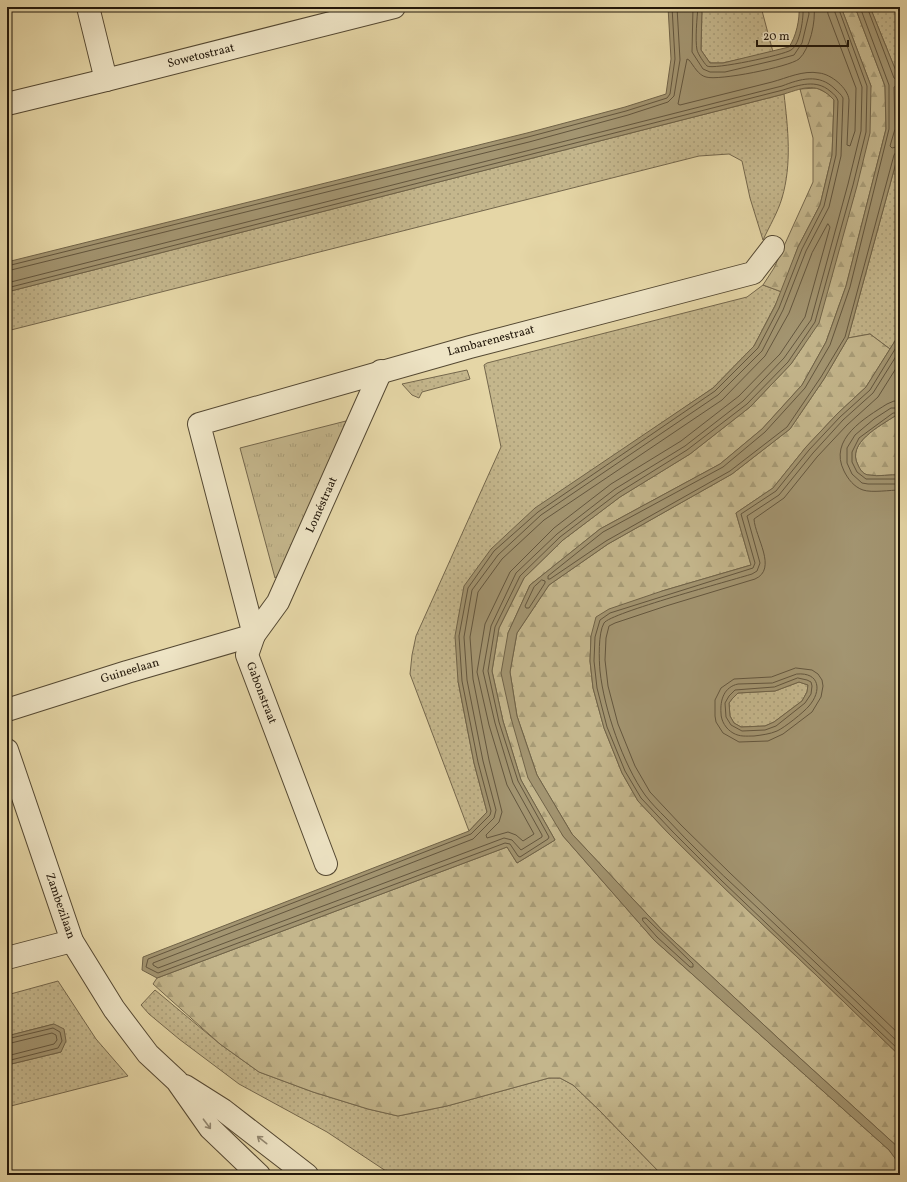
<svg xmlns="http://www.w3.org/2000/svg" width="907" height="1182" viewBox="0 0 907 1182" font-family="Vollkorn,serif">
<defs>
<pattern id="grass-dots" width="8" height="8" patternUnits="userSpaceOnUse"><rect width="8" height="8" fill="#c4b68c"/><path d="M2 2h.1M6 6h.1" fill="none" stroke="#a89c77" stroke-width="1.8" stroke-linecap="round"/></pattern>
<pattern id="forest-firs" width="22" height="20" patternUnits="userSpaceOnUse"><rect width="22" height="20" fill="#c4b68c"/><path d="M5 1l3.5 6h-7zM16 11l3.5 6h-7z" fill="#a89c77"/></pattern>
<pattern id="park-tufts" width="24" height="20" patternUnits="userSpaceOnUse"><rect width="24" height="20" fill="#c4b68c"/><path d="M3 7l-1-3M5 7V3M7 7l1-3M15 17l-1-3M17 17v-4M19 17l1-3" fill="none" stroke="#a89c77"/></pattern>
</defs>
<rect width="100%" height="100%" fill="#e5d6a6"/>
<filter id="stains"><feTurbulence type="fractalNoise" baseFrequency=".005" numOctaves="4"/><feColorMatrix values="0 0 0 0 .2 0 0 0 0 .09 0 0 0 0 .02 0 0 0 .5 -.17"/></filter>
<radialGradient id="worn" r=".72"><stop offset=".6" stop-color="#630" stop-opacity="0"/><stop offset="1" stop-color="#630" stop-opacity=".3"/></radialGradient>
<g fill="url(#grass-dots)" stroke="#74674c">
<polygon points="702,7 761,7 773,52 723,63 710,63 701,50"/>
<polygon points="870,7 900,7 900,81"/>
<path d="M784 94C788 129 792 164 782 198 778 212 769 227 763 240L750 198 742 161 729 154 699 156 7 331V292Z"/>
<polygon points="900,148 900,333 890,349 870,334 848,338"/>
<polygon points="763,285 782,292 754,346 713,388 653,429 458,681 474,763 487,812 469,831 410,674 412,655 416,636 501,447 484,365 487,363 747,297"/>
<polygon points="467,370 470,379 422,392 419,398 412,395 402,384"/>
<polygon points="799,682 808,685 807,692 802,701 774,722 765,726 741,727 734,723 730,716 729,703 732,699 738,693 775,691"/>
<polygon points="58,981 96,1039 128,1076 7,1107 7,1065 61,1052 54,1024 7,1036 7,995"/>
<polygon points="155,990 220,1044 259,1072 313,1092 368,1109 398,1116 447,1106 549,1078 560,1078 573,1085 599,1110 662,1175 392,1175 327,1132 239,1084 179,1039 149,1014 141,1005"/>
</g>
<g fill="url(#forest-firs)" stroke="#74674c">
<polygon points="841,7 855,7 885,86 886,129 846,286 826,342 802,385 762,429 720,464 600,529 530,585 508,633 511,718 563,836 654,940 889,1150 900,1165 900,1175 662,1175 599,1110 573,1085 560,1078 549,1078 447,1106 398,1116 368,1109 313,1092 259,1072 220,1044 153,984 157,978 507,847 517,863 555,840 521,780 503,721 492,671 499,628 524,578 563,540 620,497 690,454 750,407 791,364 804,345 871,86"/>
<polygon points="817,88 827,93 834,100 832,155 820,205 798,247 782,292 763,285 774,268 813,182 813,138 800,89"/>
<polygon points="870,334 890,349 866,387 837,414 806,447 773,488 736,513 751,565 662,591 591,636 590,661 593,688 604,728 622,773 638,801 670,835 720,884 815,974 900,1056 900,1149 779,1039 662,930 572,834 537,775 517,716 510,672 517,633 549,585 608,544 732,474 790,429 824,379 848,338"/>
<path d="M895 416 900 417V475C890 474 879 477 869 475 864 475 860 470 858 465 846 443 880 426 895 416Z"/>
</g>
<polygon fill="url(#park-tufts)" stroke="#74674c" points="346,421 347,431 284,568 275,578 240,448"/>
<g fill="#a39571" stroke="#706348" fill-rule="evenodd">
<path d="M668 7H702L701 50 710 63H723L789 47C796 37 800 19 799 7H841L871 86 870 133 857 186 819 323 791 364 750 407 690 454 620 497 563 540 524 578 499 628 492 671 503 721 521 780 555 840 517 863 507 847 157 978 142 970 143 957 469 831 487 812 474 763 458 681 455 636 464 586 491 549 535 508 713 388 754 346 775 306 798 247 820 205 832 155 834 100C817 82 806 87 784 94L7 292V262L527 133 625 107 666 94 671 59Z"/>
<polygon points="855,7 870,7 900,81 900,148 848,338 824,379 790,429 732,474 608,544 549,585 517,633 510,672 517,716 537,775 572,834 662,930 779,1039 900,1149 900,1165 889,1150 654,940 563,836 528,778 511,718 501,673 508,633 530,585 600,529 720,464 762,429 802,385 826,342 846,286 886,129 885,86"/>
<path d="M900 333V417L895 416C880 426 846 443 858 465 860 470 864 475 869 475 879 477 890 474 900 475V1056L815 974 720 884 670 835 638 801 622 773 604 728 593 688 590 661 591 636 596 617 609 609 662 591 751 565 736 513 773 488 806 447 837 414 866 387ZM799 682 808 685 807 692 802 701 774 722 765 726 741 727 734 723 730 716 729 703 732 699 738 693 775 691Z"/>
<polygon points="54,1024 64,1029 66,1041 61,1052 7,1065 7,1036"/>
</g>
<g fill="none" stroke-linecap="round" stroke-linejoin="round">
<g stroke="#63563e" stroke-width="1">
<polyline points="693,7 692,52 703,69 710,72 725,72 776,60 794,55 802,43 809,14 808,7"/>
<path d="M698 7C697 18 695 40 697 50 698 54 704 63 707 66 713 70 784 55 791 50 800 45 804 17 803 7"/>
<path d="M814 7C816 21 810 49 799 59 789 67 718 81 706 77 698 75 694 66 689 60L687 59 678 104 680 105C711 97 741 90 772 82 787 78 803 70 819 73 831 74 848 88 849 100L847 145 850 146 855 131 856 88 828 14 827 7"/>
<polyline points="860,7 889,85 889,129 850,287 830,345 805,388 765,432 723,467 603,532 548,576 548,579 550,579 606,541 730,471 787,427 821,377 845,337 894,155 896,152 900,151"/>
<polyline points="867,7 894,78 897,80 900,81"/>
<polyline points="900,86 896,86 894,87 895,129 890,146 892,148 900,146"/>
<polygon points="828,224 830,227 805,317 780,354 739,396 681,441 611,484 554,528 510,572 485,624 477,672 489,725 507,785 534,834 523,841 516,835 508,832 487,838 486,835 499,822 502,812 489,760 473,679 470,637 478,592 502,559 544,520 722,400 765,356 789,313 812,253"/>
<polyline points="7,266 528,137 626,111 667,98 670,94 675,59 672,7"/>
<polyline points="7,271 529,142 628,115 668,102 674,96 680,60 677,7"/>
<path d="M7 283 782 86C800 79 819 73 835 89 838 92 841 94 843 98L841 156 829 207 806 251 783 310 762 351 718 395 541 515 498 555 472 590 464 637 467 680 483 761 496 810 494 818 473 839 153 963V965L158 968 504 838 512 840 521 850 542 837V835L513 783 495 723 483 671 491 626 516 573 557 534 615 489 685 446 743 401 784 358 811 320 848 184 861 131 862 87 833 7"/>
<path d="M7 288 783 90C799 85 816 79 830 91 834 94 837 97 838 101L836 155 824 206 802 249 779 308 758 348 715 391 538 512 494 551 468 588 459 636 462 681 478 762 491 811 490 815 471 834 148 959 146 967 158 973 505 843 510 844 518 856 520 857 548 839 549 837 518 781 499 722 488 671 495 627 520 576 560 537 618 493 687 450 747 404 788 362 815 322 853 185 866 132 867 86 838 7"/>
<polyline points="900,341 870,390 840,417 809,450 776,491 741,514 755,563 753,568 610,613 600,620 595,637 594,661 597,688 607,727 625,771 641,798 673,832 722,881 900,1051"/>
<path d="M900 350 873 393 843 420 813 453 779 495 747 516 760 563 757 571 752 574C733 580 610 613 604 623 598 633 599 660 600 671 604 709 623 764 645 795 651 803 659 811 666 818 691 845 717 870 743 894 796 944 848 993 900 1044"/>
<path d="M900 362 878 397 847 425 817 457 784 498 754 519C755 537 778 569 755 579L666 606 615 623 609 626 606 638 605 660 608 686 618 724 635 766 650 792 681 825 730 873 900 1035"/>
<path d="M900 402 894 401 887 404C865 418 828 439 844 471 848 479 854 487 863 490 872 493 890 490 900 490"/>
<polyline points="900,408 891,408 874,419 855,435 847,448 847,463 852,474 862,483 868,484 900,484"/>
<polyline points="900,413 893,413 859,438 852,452 852,462 857,472 866,479 900,479"/>
<polygon points="542,580 545,581 545,583 529,608 526,608 525,606 534,587"/>
<polygon points="796,668 812,670 818,674 822,680 823,686 821,697 812,712 783,734 768,741 739,742 723,733 716,722 715,716 715,700 721,688 734,679 771,677"/>
<path d="M797 674C820 672 822 691 809 706 804 712 784 728 777 731 770 734 762 735 754 736 746 736 740 737 733 733 726 729 721 721 721 713 720 700 724 687 738 684L772 683Z"/>
<polygon points="798,678 807,680 811,682 812,686 811,694 805,703 776,726 765,730 742,731 731,725 726,717 725,703 729,696 735,690 774,687"/>
<polygon points="643,918 646,918 693,964 693,967 690,967 657,937 643,921"/>
<polyline points="7,1039 53,1028 60,1032 62,1041 58,1048 7,1061"/>
<polyline points="7,1044 52,1033 56,1035 57,1040 54,1044 7,1056"/>
</g>
<g stroke="#544832" stroke-width="24">
<g id="minor">
<polyline points="88,7 106,80"/>
<polyline points="7,104 106,80 394,7"/>
<polyline points="7,710 127,672 254,635 278,602 381,371"/>
<polyline points="326,864 247,655 254,635 199,424 470,347 753,273 773,247"/>
<polyline points="7,958 72,941"/>
</g>
</g>
<g stroke="#544832" stroke-width="24">
<g id="tertiary">
<polyline points="7,750 72,941 114,1009 148,1054 177,1081 210,1128 259,1175"/>
<polyline points="185,1086 223,1110 307,1175"/>
</g>
</g>
<use href="#minor" stroke="#eee4c5" stroke-width="22"/>
<use href="#tertiary" stroke="#eee4c5" stroke-width="22"/>
</g>
<defs><path id="oneway-shaft" d="M-6 0H5M1.5-3L5.5 0L1.5 3" fill="none" stroke-width="1.6" stroke-linecap="round" stroke-linejoin="round"/></defs>
<g stroke="#938871">
<use href="#oneway-shaft" transform="translate(207 1124) rotate(53)"/>
<use href="#oneway-shaft" transform="translate(262 1140) rotate(-142)"/>
</g>
<g text-anchor="middle" dominant-baseline="central" stroke-width="3" stroke-linejoin="round" paint-order="stroke">
<g font-size="12" fill="#23180b" stroke="#eee4c5">
<text transform="translate(201 56) rotate(-14)">Sowetostraat</text>
<text transform="translate(491 341) rotate(-15)">Lambarenestraat</text>
<text transform="translate(322 505) rotate(-66)">Loméstraat</text>
<text transform="translate(130 671) rotate(-17)">Guineelaan</text>
<text transform="translate(261 693) rotate(69)">Gabonstraat</text>
<text transform="translate(60 906) rotate(71)">Zambezilaan</text>
</g>
</g>
<rect width="907" height="1182" fill="none" stroke="#e5d6a6" stroke-width="24"/>
<rect x="8" y="8" width="891" height="1166" fill="none" stroke="#23180b" stroke-width="2"/>
<rect x="12" y="12" width="883" height="1158" fill="none" stroke="#23180b"/>
<path d="M757 40v6h91v-6" fill="none" stroke="#23180b" stroke-width="2"/>
<text x="763" y="40" font-size="12" fill="#23180b" stroke="#eee4c5" stroke-width="3" paint-order="stroke">20 m</text>
<rect width="100%" height="100%" filter="url(#stains)"/>
<rect width="100%" height="100%" fill="url(#worn)"/>
</svg>
